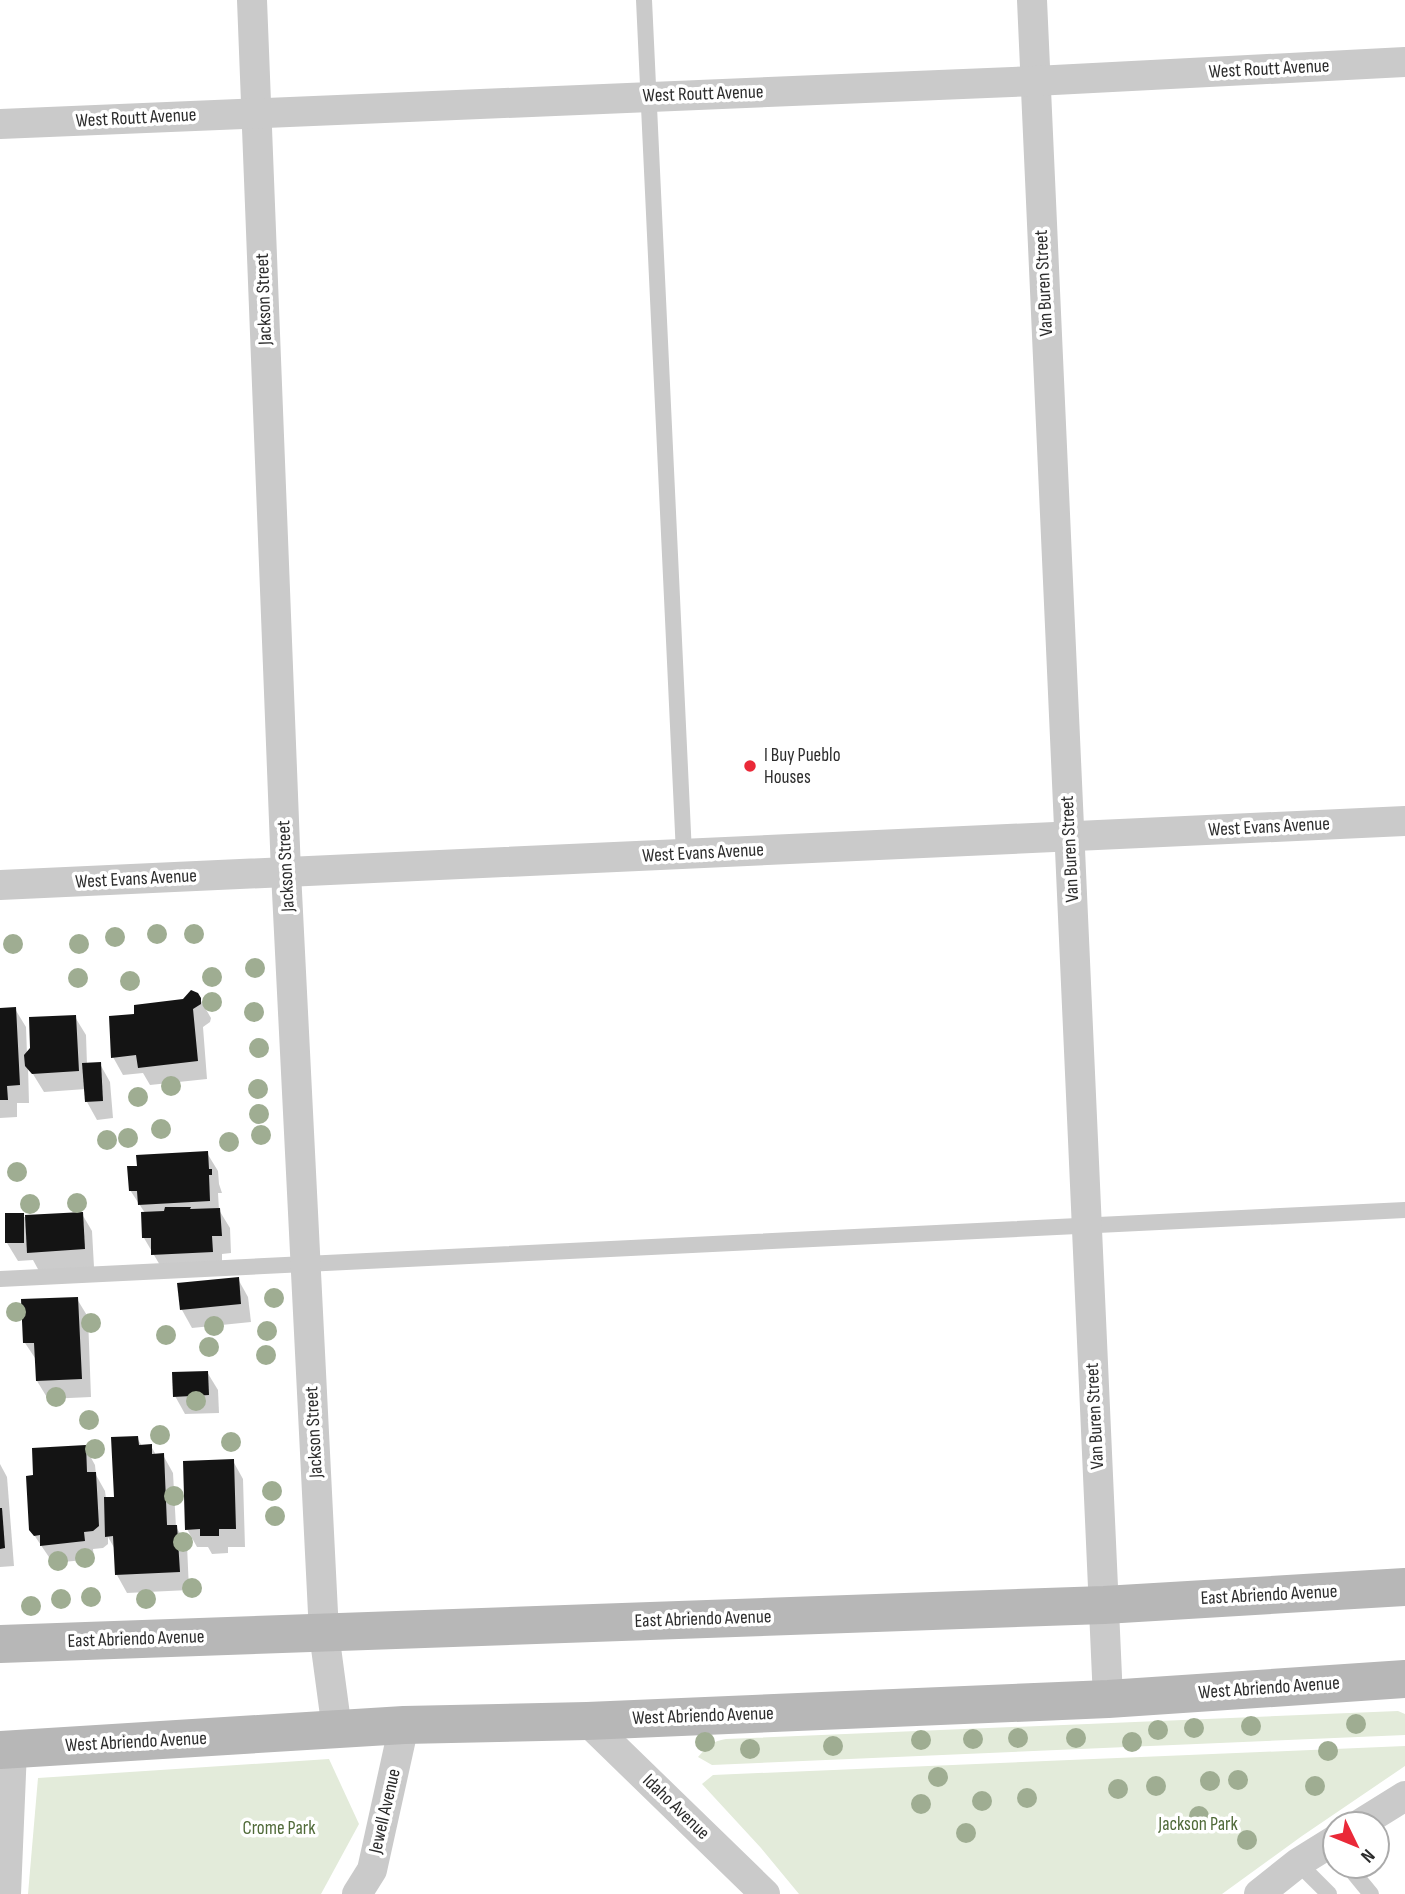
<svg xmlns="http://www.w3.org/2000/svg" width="1405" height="1894" viewBox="0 0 1405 1894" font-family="'Sofia Sans Condensed',sans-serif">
<rect width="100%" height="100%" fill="#fff"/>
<g fill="#e3ebda">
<path d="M1398 1711 1405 1714V1735L712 1765 698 1757C707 1747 712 1741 726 1739Z"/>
<polygon points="1405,1746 1405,1766 1302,1836 1222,1894 799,1894 761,1848 702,1784 713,1775"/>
<polygon points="329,1759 359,1824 321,1894 28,1894 38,1778"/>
</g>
<g fill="#0003">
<polygon points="197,994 211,1018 210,1022 203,1027 207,1079 150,1085 143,1073 123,1075 113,1057 136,1016 183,1001"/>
<polygon points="0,1009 15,1009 26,1027 27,1054 75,1017 86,1035 87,1065 100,1064 110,1082 113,1118 97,1120 87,1102 86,1089 44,1092 28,1066 29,1103 17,1103 17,1117 0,1118"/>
<polygon points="207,1153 218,1171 219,1184 222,1193 218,1193 219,1210 230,1228 231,1253 222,1254 222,1270 164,1272 144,1238 145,1213 130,1190"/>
<polygon points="23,1214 24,1217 82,1214 92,1231 94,1267 39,1271 33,1260 18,1261 7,1243"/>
<polygon points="238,1279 248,1297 251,1322 192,1328 182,1310 179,1285"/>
<polygon points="77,1299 88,1317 91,1397 48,1399 37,1381 37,1361 25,1343"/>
<polygon points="207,1372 218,1390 219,1413 185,1414 175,1396"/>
<polygon points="137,1438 142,1446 151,1446 156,1455 163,1455 173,1473 176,1527 187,1545 189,1590 127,1593 117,1575 116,1551 108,1537 108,1544 103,1548 93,1549 94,1559 53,1563 30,1529 35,1477 85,1447 95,1465 96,1475 105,1491 106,1499 116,1499"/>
<polygon points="233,1461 243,1479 245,1547 228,1547 228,1553 212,1554 208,1547 197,1547 187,1529"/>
<polygon points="0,1464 7,1477 14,1566 0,1567"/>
</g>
<g fill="#141414">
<polygon points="191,990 198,993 201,998 201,1004 193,1009 198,1061 138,1068 136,1055 111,1058 109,1016 134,1014 134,1005 183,999"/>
<polygon points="16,1007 20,1085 7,1086 8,1100 0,1100 0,1008"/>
<polygon points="76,1015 79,1071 32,1074 25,1066 24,1055 30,1048 29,1017"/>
<polygon points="101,1062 103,1101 85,1102 82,1063"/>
<polygon points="208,1151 209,1169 212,1169 212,1175 209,1175 210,1201 138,1205 137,1191 129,1191 127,1166 137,1166 136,1155"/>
<polygon points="165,1207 191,1207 190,1209 220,1208 222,1236 212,1236 213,1252 151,1255 151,1238 142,1238 141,1212 164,1211"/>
<polygon points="83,1212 85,1249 27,1253 25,1215"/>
<rect x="5" y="1213" width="19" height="30"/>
<polygon points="239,1277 241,1304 180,1310 177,1283"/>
<polygon points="78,1297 82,1379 36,1381 34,1343 23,1343 21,1299"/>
<polygon points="208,1371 209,1395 173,1397 172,1372"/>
<polygon points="138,1436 139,1445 152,1444 152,1454 164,1453 167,1525 177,1525 180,1572 115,1575 113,1536 105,1537 104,1497 114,1497 111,1437"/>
<polygon points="86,1445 87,1472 96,1472 99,1526 93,1531 84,1532 85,1541 40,1546 40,1535 34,1536 29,1530 26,1476 33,1475 32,1448"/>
<polygon points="234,1459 236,1529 219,1529 219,1536 200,1536 200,1529 185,1530 183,1461"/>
<polygon points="0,1508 2,1508 5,1548 0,1549"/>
</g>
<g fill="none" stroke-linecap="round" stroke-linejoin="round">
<g stroke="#cacaca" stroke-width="16">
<polyline points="644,0 684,854"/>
<path d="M0 1279C469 1260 937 1232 1405 1210"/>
<polyline points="1298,1863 1329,1894"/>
<polyline points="1348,1866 1371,1894"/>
</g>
<g stroke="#cacaca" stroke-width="30">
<polyline points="252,0 286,872 324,1633 337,1730"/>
<polyline points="1032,0 1108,1699"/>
<polyline points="0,124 1035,81 1405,62"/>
<polyline points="0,885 1405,821"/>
<polyline points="587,1721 765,1894"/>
<polyline points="1360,1824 1405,1796"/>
<polyline points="6,1894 12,1750"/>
<polyline points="357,1894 372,1870 404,1725"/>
<polyline points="1259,1894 1298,1863 1335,1840"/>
</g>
<g stroke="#b7b7b7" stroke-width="38">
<polyline points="0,1644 1104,1605 1405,1587"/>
<polyline points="0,1750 404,1725 587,1721 1108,1699 1405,1679"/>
</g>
</g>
<g fill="#9fad92">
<circle cx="157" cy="934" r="10"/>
<circle cx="194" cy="934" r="10"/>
<circle cx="115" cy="937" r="10"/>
<circle cx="13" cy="944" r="10"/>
<circle cx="79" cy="944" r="10"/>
<circle cx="255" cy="968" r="10"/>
<circle cx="212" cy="977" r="10"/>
<circle cx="78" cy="978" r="10"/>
<circle cx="130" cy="981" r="10"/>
<circle cx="212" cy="1002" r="10"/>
<circle cx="254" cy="1012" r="10"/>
<circle cx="259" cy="1048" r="10"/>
<circle cx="171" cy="1086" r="10"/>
<circle cx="258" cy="1089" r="10"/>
<circle cx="138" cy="1097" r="10"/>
<circle cx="259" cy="1114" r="10"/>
<circle cx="161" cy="1129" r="10"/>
<circle cx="261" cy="1135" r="10"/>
<circle cx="128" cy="1138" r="10"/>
<circle cx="107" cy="1140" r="10"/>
<circle cx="229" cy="1142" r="10"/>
<circle cx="17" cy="1172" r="10"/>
<circle cx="77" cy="1203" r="10"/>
<circle cx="30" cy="1204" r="10"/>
<circle cx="274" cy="1298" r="10"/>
<circle cx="16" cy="1312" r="10"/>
<circle cx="91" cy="1323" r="10"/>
<circle cx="214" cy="1326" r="10"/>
<circle cx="267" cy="1331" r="10"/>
<circle cx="166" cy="1335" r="10"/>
<circle cx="209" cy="1347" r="10"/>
<circle cx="266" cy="1355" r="10"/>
<circle cx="56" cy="1397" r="10"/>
<circle cx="196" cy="1401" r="10"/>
<circle cx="89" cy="1420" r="10"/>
<circle cx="160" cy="1435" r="10"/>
<circle cx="231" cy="1442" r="10"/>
<circle cx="95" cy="1449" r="10"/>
<circle cx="272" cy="1491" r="10"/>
<circle cx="174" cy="1496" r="10"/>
<circle cx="275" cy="1516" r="10"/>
<circle cx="183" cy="1542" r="10"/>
<circle cx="85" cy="1558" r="10"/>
<circle cx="58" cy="1561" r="10"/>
<circle cx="192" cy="1588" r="10"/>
<circle cx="91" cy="1597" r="10"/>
<circle cx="61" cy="1599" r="10"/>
<circle cx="146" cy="1599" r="10"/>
<circle cx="31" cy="1606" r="10"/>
<circle cx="1356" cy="1724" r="10"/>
<circle cx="1251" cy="1726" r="10"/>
<circle cx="1194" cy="1728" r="10"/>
<circle cx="1158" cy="1730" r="10"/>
<circle cx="1018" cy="1738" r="10"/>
<circle cx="1076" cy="1738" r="10"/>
<circle cx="973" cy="1739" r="10"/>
<circle cx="921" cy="1740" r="10"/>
<circle cx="705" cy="1742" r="10"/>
<circle cx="1132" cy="1742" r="10"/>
<circle cx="833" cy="1746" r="10"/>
<circle cx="750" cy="1749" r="10"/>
<circle cx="1328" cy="1751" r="10"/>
<circle cx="938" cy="1777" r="10"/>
<circle cx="1238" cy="1780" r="10"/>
<circle cx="1210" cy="1781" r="10"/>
<circle cx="1156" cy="1786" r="10"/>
<circle cx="1315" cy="1786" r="10"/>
<circle cx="1118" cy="1789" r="10"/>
<circle cx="1027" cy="1798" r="10"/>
<circle cx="982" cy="1801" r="10"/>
<circle cx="921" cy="1804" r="10"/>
<circle cx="1199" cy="1816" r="10"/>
<circle cx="966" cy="1833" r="10"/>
<circle cx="1247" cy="1840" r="10"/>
</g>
<circle fill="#ea2938" stroke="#fff" stroke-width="2.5" cx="750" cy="766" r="7"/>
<g text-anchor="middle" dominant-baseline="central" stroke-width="7" stroke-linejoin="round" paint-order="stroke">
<g font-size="19" fill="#2d2d2d" stroke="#fff">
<text transform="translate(1269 69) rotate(-3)">West Routt Avenue</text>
<text transform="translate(703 94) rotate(-2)">West Routt Avenue</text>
<text transform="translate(136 118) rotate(-3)">West Routt Avenue</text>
<text transform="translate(1044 283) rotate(-93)">Van Buren Street</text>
<text transform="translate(264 299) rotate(-92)">Jackson Street</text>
<text transform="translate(1269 827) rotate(-3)">West Evans Avenue</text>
<text transform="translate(1070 849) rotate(-93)">Van Buren Street</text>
<text transform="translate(703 853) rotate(-3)">West Evans Avenue</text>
<text transform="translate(286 866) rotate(-93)">Jackson Street</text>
<text transform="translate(136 879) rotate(-3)">West Evans Avenue</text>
<text transform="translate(1095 1416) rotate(-93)">Van Buren Street</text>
<text transform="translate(314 1432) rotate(-93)">Jackson Street</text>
<text transform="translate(1269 1595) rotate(-3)">East Abriendo Avenue</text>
<text transform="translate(703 1619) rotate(-2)">East Abriendo Avenue</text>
<text transform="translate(136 1639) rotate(-2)">East Abriendo Avenue</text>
<text transform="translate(1269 1688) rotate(-4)">West Abriendo Avenue</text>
<text transform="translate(703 1716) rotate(-2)">West Abriendo Avenue</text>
<text transform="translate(136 1742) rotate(-3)">West Abriendo Avenue</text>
<text transform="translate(676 1807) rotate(44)">Idaho Avenue</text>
<text transform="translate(385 1811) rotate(-77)">Jewell Avenue</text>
</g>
<g font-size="19" fill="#2d2d2d" stroke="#fff" text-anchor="start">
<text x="764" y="755">I Buy Pueblo<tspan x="764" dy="22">Houses</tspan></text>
</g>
<g font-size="19" fill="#506a39" stroke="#fff">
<text x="1198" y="1824">Jackson Park</text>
<text x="279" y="1828">Crome Park</text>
</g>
</g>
<g transform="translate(1356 1845) rotate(133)"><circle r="33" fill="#ffffff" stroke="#ababab" stroke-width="2"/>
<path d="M0-5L12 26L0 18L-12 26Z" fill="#ea2938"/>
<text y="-10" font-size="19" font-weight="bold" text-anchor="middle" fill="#2d2d2d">N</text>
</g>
</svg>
